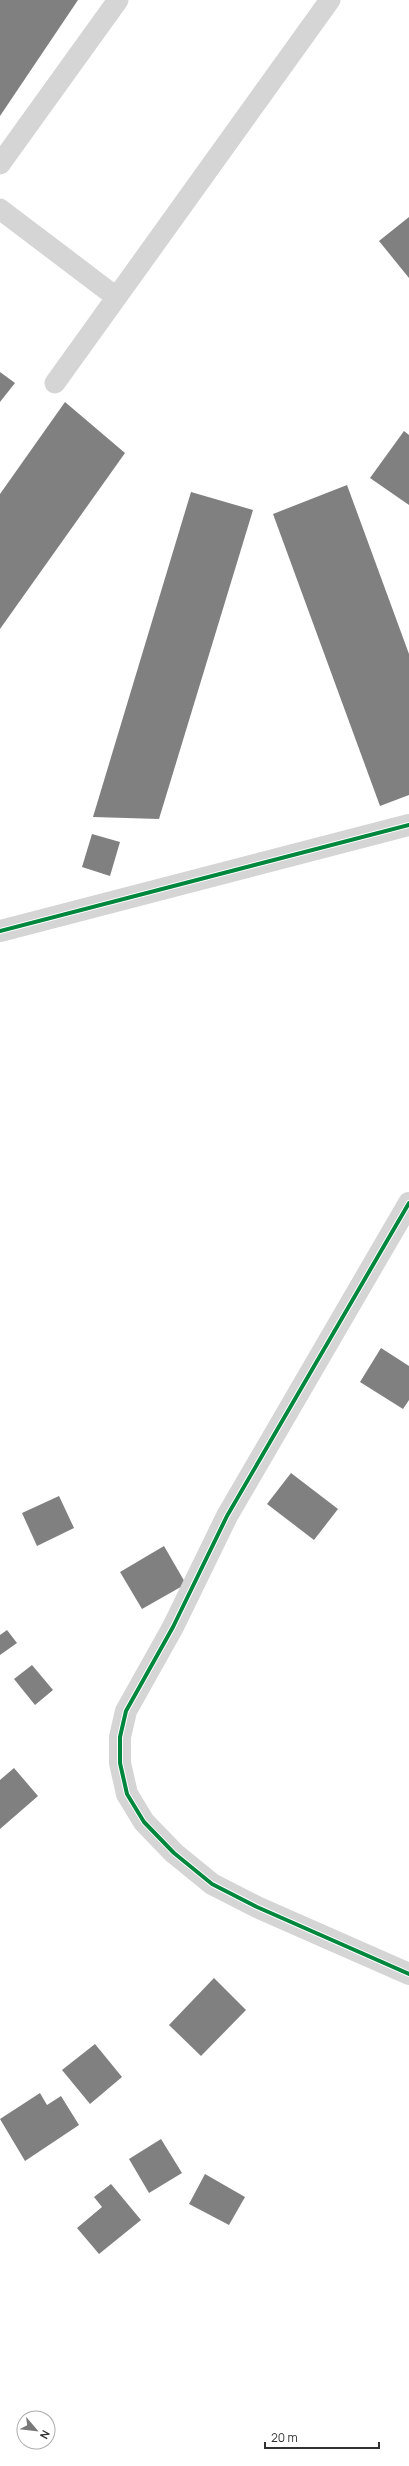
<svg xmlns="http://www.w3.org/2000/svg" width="409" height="2466" viewBox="0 0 409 2466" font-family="Manrope,sans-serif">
<rect width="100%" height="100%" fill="#fff"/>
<g fill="#808080">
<polygon points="0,0 78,0 0,116"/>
<polygon points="409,217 409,278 379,241"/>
<polygon points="0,372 15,383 0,402"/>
<polygon points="65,402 125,453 0,629 0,494"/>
<polygon points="404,431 409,435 409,505 370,478"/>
<polygon points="347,485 409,654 409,795 380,806 273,514"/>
<polygon points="191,492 253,510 159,819 93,817"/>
<polygon points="92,834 120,842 110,876 82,867"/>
<polygon points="381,1348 409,1366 409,1400 403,1409 360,1382"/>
<polygon points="291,1473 338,1509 314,1540 267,1504"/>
<polygon points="59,1496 74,1528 37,1546 22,1513"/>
<polygon points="164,1546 186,1584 142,1609 120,1572"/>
<polygon points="7,1630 17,1643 0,1655 0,1635"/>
<polygon points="32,1665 53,1690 35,1705 14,1679"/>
<polygon points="14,1768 38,1796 0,1829 0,1780"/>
<polygon points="214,1978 246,2010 201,2056 169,2025"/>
<polygon points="95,2044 122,2077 90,2104 62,2070"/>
<polygon points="40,2093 47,2105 61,2096 79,2125 25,2161 0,2119"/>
<polygon points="161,2139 182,2173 149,2193 129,2159"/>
<polygon points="205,2174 245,2197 229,2225 189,2204"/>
<polygon points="111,2184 141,2220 99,2254 77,2228 102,2207 94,2197"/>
</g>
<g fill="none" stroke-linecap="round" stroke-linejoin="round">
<g stroke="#d5d5d5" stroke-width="21">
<polyline points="0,164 118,0"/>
<polyline points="0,209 116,297"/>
<polyline points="55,383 330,0"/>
</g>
<g stroke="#d5d5d5" stroke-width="22">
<polyline points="0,931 409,825"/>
<polyline points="409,1203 227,1516 173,1627 126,1711 120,1737 120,1763 127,1794 144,1822 174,1853 212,1884 257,1907 409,1974"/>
</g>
<g stroke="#fff" stroke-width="6">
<g id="cycleway">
<polyline points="0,931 409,825"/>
<polyline points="409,1203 227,1516 173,1627 126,1711 120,1737 120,1763 127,1794 144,1822 174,1853 212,1884 257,1907 409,1974"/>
</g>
</g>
<use href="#cycleway" stroke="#00873e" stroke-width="4"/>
</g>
<g transform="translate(36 2430) rotate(118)"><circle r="19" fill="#ffffff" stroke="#adadad"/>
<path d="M0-3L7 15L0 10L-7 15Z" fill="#797979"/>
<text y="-6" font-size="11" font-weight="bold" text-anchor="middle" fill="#313131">N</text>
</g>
<path d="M265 2442v6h114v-6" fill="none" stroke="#313131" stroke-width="2"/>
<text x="271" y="2442" font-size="12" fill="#313131" stroke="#ffffff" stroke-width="3" paint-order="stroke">20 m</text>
</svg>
